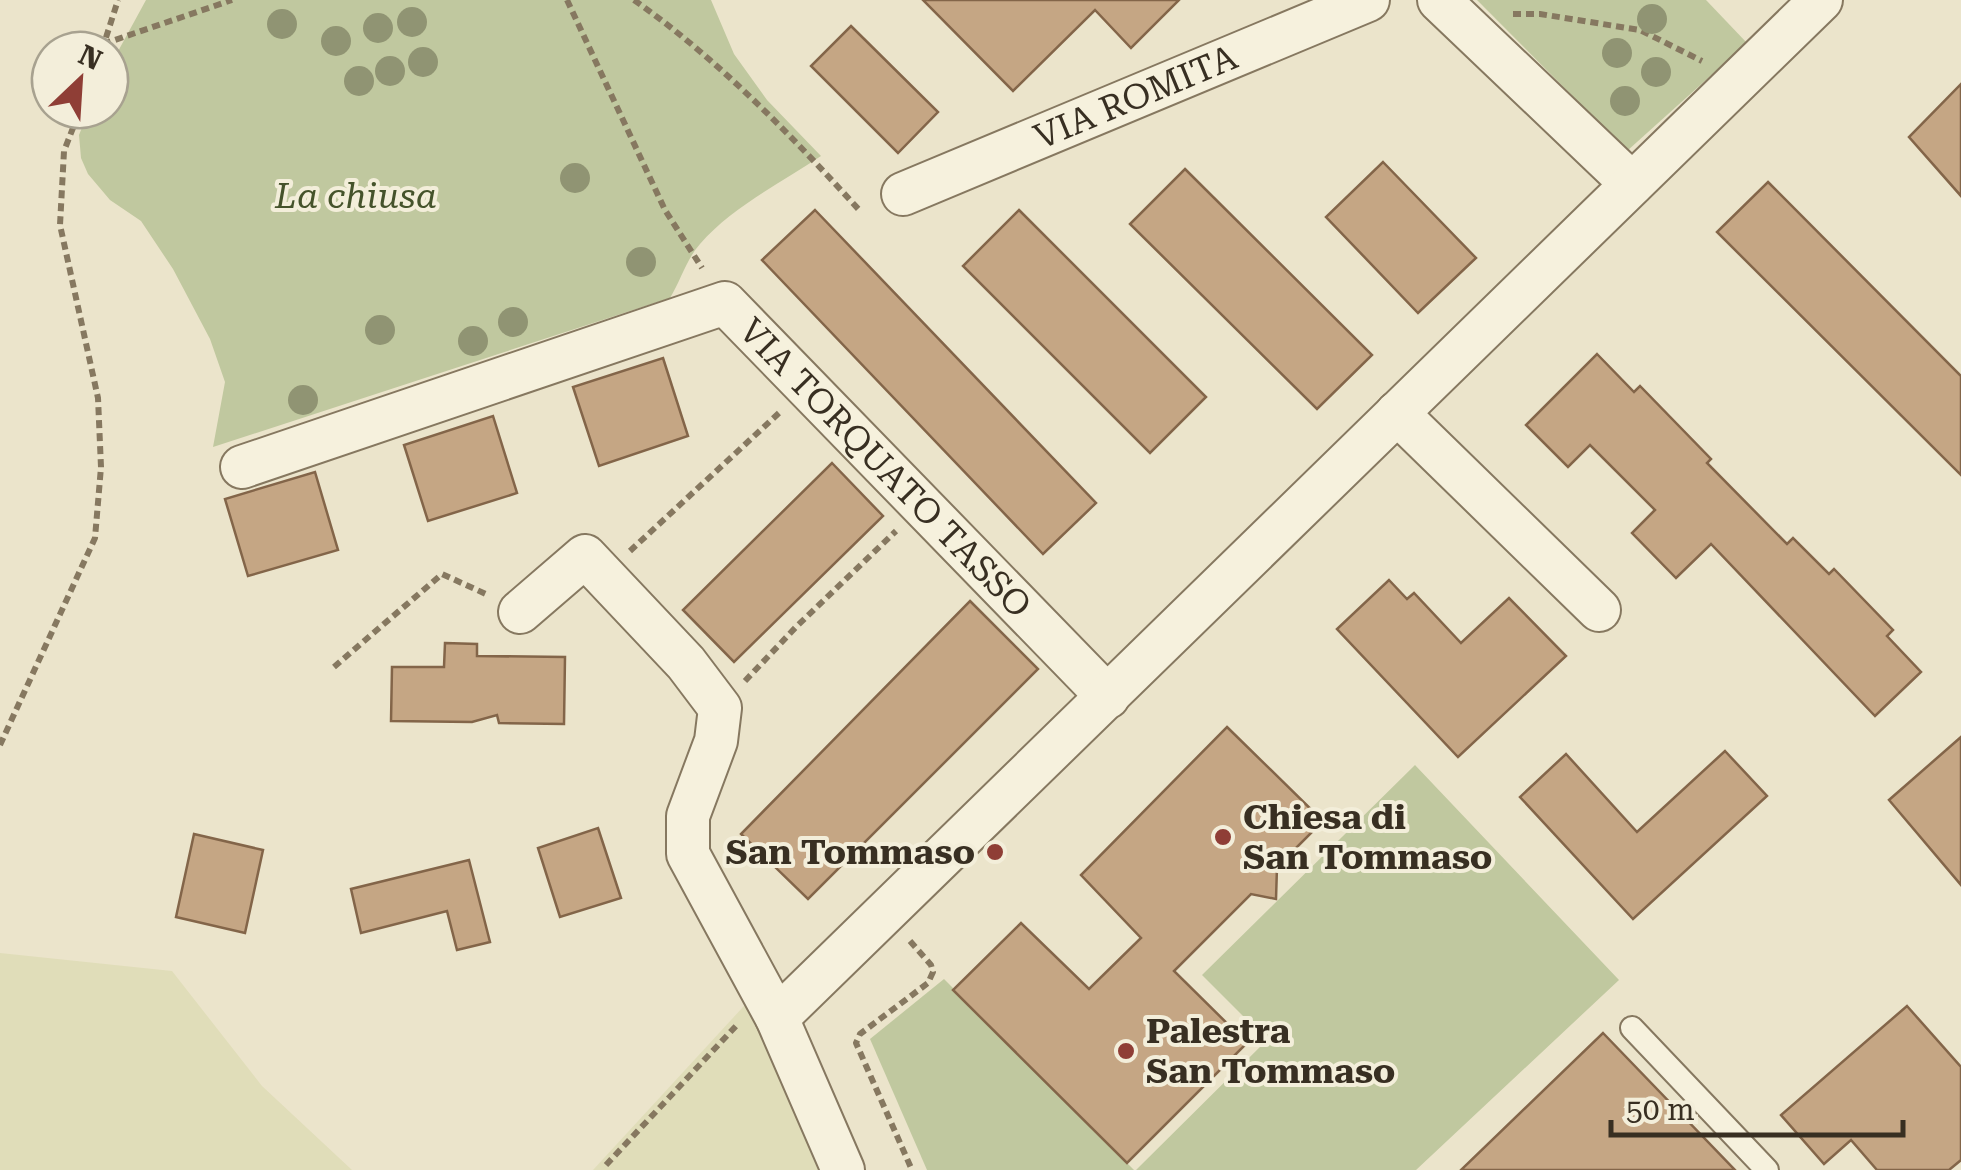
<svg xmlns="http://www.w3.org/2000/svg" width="1961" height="1170" viewBox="0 0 1961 1170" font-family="'Roboto Serif',serif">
<rect width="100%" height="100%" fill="#ebe4cb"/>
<g fill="#e0ddb9">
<polygon points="0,953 172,971 262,1086 352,1170 0,1170"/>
<polygon points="766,982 840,1170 593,1170"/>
</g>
<g fill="#c0c89f">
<path d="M146 0H711L734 54 767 100 821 156C781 183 732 207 700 244 686 260 681 280 670 298L213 447 225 382 210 339 173 269 141 221 110 200 88 174 81 158 79 135 89 110H110V66Z"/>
<polygon points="1477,0 1706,0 1747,43 1627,151"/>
<polygon points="1415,765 1619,980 1416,1170 1136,1170 1267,1040 1202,975"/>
<polygon points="944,979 1134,1170 927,1170 870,1039"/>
</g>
<g fill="#c5a684" stroke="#836549" stroke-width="2.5">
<polygon points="923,0 1179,0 1131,48 1095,10 1013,91"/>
<polygon points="851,26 938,112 898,153 811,66"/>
<polygon points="1961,84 1961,196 1909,137"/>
<polygon points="1383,162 1476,258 1418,313 1326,217"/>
<polygon points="1185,169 1372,355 1317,409 1130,224"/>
<polygon points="1768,182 1961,376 1961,475 1717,232"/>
<polygon points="815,210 1096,503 1043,554 762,260"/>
<polygon points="1019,210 1206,397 1150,453 963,266"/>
<polygon points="1597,354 1634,392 1640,386 1711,459 1707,463 1787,544 1793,538 1829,574 1834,569 1893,630 1887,636 1921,672 1875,716 1711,544 1676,578 1632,533 1655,510 1590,445 1568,467 1526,425"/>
<polygon points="663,358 688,436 599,466 573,387"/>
<polygon points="493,416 517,493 428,521 404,445"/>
<polygon points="832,463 883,516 734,662 683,610"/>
<polygon points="315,472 338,550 248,576 225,499"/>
<polygon points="1389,580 1407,599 1414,593 1461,643 1509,598 1566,656 1458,757 1337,629"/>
<polygon points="970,601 1038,669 808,899 741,834"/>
<polygon points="445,643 477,644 477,656 565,657 564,724 499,723 497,715 472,722 391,721 392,667 444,667"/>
<polygon points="1227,727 1323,821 1277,867 1276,899 1251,894 1174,971 1247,1043 1127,1163 953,990 1021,923 1089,989 1141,938 1081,875"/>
<polygon points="1961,737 1961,885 1889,800"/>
<polygon points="1725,751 1767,796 1633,919 1520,797 1566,754 1637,832"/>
<polygon points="598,828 621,898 560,917 538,848"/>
<polygon points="194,834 263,850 245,933 176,917"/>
<polygon points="469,860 490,942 457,950 447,911 361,933 351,889"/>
<polygon points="1907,1006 1961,1067 1961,1160 1949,1170 1877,1170 1851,1140 1824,1164 1781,1115"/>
<polygon points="1603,1033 1735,1170 1461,1170"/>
</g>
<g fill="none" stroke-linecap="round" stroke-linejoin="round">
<g stroke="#867860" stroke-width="26">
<polyline id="service" points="1632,1028 1767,1170"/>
</g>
<g stroke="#867860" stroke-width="46">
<g id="minor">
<polyline points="1439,0 1632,184"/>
<path id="s1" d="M903 194 1368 0"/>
<polyline points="1397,413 1599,610"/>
<path id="s2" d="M242 467 725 303 1108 697"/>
<polyline points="520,612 585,556 686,663 720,708 716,741 688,816 688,854 777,1018 843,1170"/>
<polyline points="777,1018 1821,0"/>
</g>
</g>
<g stroke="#867860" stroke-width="6" stroke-dasharray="8 5" stroke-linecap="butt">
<polyline points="567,0 665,210 702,268"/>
<path d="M634 0C719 60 791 135 861 212"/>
<polyline points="1513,14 1540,14 1640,30 1702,61"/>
<polyline points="103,44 232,0"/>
<polyline points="102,50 118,0"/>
<polyline points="630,551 779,413"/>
<polyline points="334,667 442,574 488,595"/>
<polyline points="745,681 796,627 896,531"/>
<polyline points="0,745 95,538 101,467 98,398 60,225 64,151 80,110"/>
<polyline points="910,941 931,965 933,972 928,983 860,1034 856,1043 912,1170"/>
<polyline points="606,1165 736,1026"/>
</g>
<use href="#service" stroke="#f6f1dd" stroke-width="22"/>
<use href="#minor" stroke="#f6f1dd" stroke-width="42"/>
</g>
<g fill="#909473">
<circle cx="1652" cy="19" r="15"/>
<circle cx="412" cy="22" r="15"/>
<circle cx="282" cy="24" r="15"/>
<circle cx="378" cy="28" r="15"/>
<circle cx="336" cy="41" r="15"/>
<circle cx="1617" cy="53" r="15"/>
<circle cx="423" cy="62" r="15"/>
<circle cx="390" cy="71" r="15"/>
<circle cx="1656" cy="72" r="15"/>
<circle cx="359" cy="81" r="15"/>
<circle cx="1625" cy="101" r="15"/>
<circle cx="575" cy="178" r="15"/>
<circle cx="641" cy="262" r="15"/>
<circle cx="513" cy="322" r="15"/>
<circle cx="380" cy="330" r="15"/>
<circle cx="473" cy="341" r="15"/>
<circle cx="303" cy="400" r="15"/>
</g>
<g fill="#8f3e36" stroke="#f3eeda" stroke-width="4">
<circle cx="1223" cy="837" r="10"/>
<circle cx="995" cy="852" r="10"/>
<circle cx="1126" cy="1051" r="10"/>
</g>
<g text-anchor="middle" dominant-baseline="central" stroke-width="8" stroke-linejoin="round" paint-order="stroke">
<g font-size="35" fill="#382f22" stroke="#f3eeda">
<text stroke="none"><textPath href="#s1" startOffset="252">VIA ROMITA</textPath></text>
<text stroke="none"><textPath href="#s2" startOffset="740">VIA TORQUATO TASSO</textPath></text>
</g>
<g font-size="35" font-style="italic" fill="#45532b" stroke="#f3eeda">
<text x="356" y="196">La chiusa</text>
</g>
<g font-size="35" font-weight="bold" fill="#382f22" stroke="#f3eeda" text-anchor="start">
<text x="1243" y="817">Chiesa di<tspan x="1243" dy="40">San Tommaso</tspan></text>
<text x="975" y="852" text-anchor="end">San Tommaso</text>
<text x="1146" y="1031">Palestra<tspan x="1146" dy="40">San Tommaso</tspan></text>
</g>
</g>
<g transform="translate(80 80) rotate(25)"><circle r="48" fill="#f3eeda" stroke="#a8a290" stroke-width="2.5"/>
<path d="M0-8L18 38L0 25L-18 38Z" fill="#8f3e36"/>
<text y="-15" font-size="28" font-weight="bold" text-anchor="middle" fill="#382f22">N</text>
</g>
<path d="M1611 1120v15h292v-15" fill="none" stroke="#382f22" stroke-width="5"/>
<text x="1626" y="1120" font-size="30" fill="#382f22" stroke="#f3eeda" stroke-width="8" paint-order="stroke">50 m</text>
</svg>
